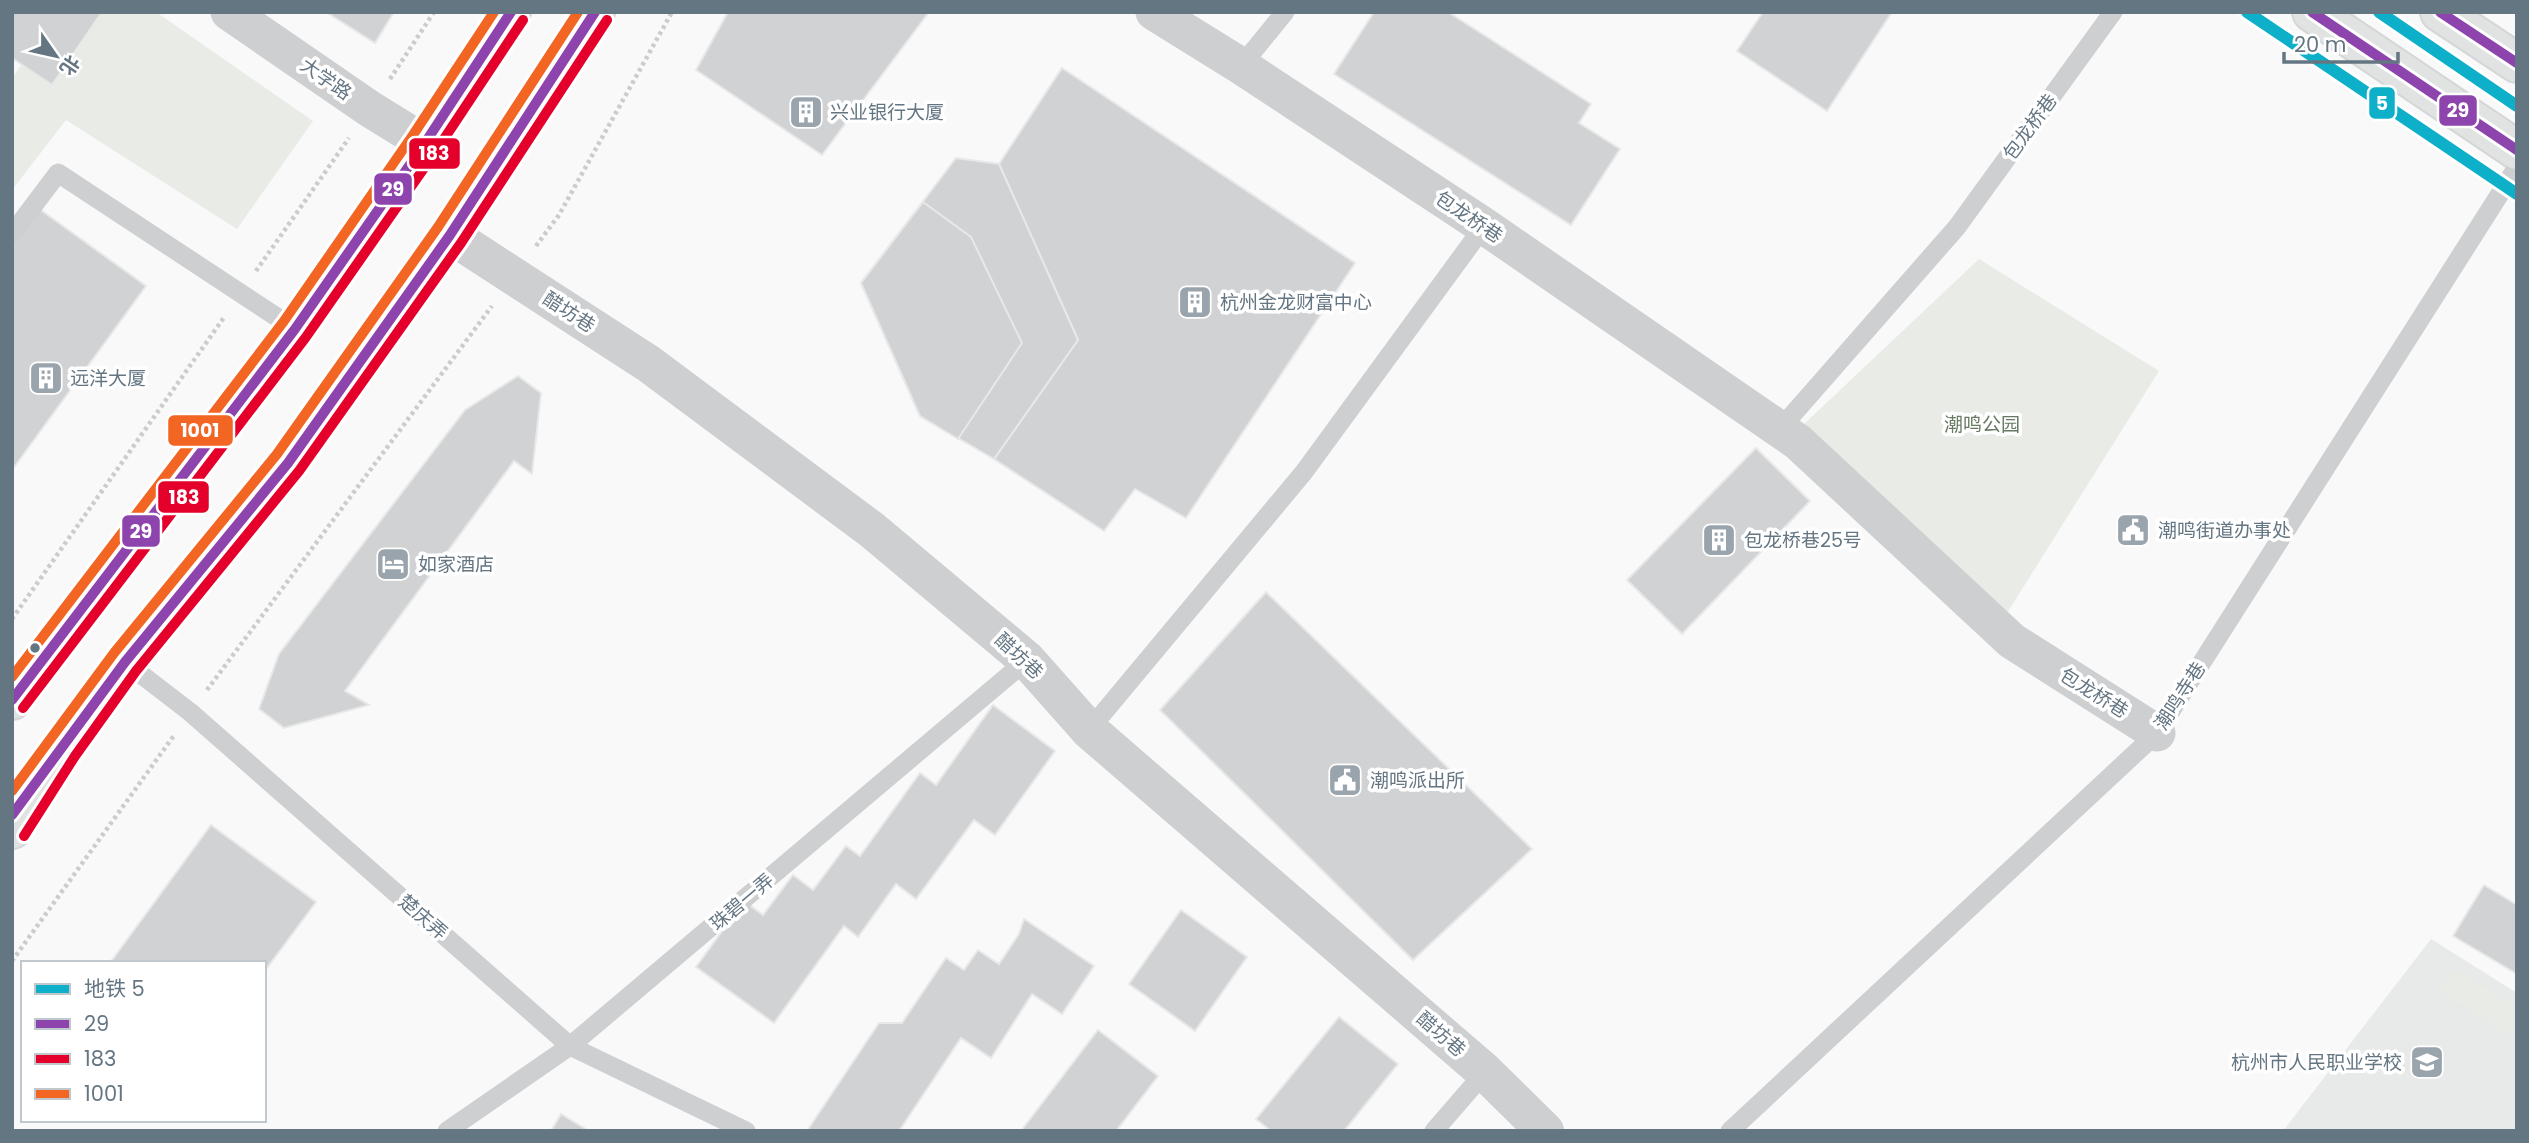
<svg xmlns="http://www.w3.org/2000/svg" width="2529" height="1143" viewBox="0 0 2529 1143" font-family="Poppins,'Noto Sans SC',sans-serif">
<rect width="100%" height="100%" fill="#f9f9f9"/>
<polygon fill="#e8e9e9" points="2431,939 2517,993 2517,1131 2283,1131"/>
<g fill="#e8ebe6">
<polygon points="59,12 156,12 313,121 237,229 66,120 12,190 12,78"/>
<polygon points="1979,259 2159,371 2007,613 1803,425"/>
<polygon points="2455,969 2517,1008 2517,1041 2438,990"/>
</g>
<g fill="#d0d2d3" stroke="#e8e8e8" stroke-width="2">
<polygon points="12,12 102,12 52,85 12,58"/>
<polygon points="326,12 394,12 375,43"/>
<polygon points="728,12 929,12 822,155 696,70"/>
<polygon points="1374,12 1448,12 1591,104 1579,123 1620,149 1571,225 1334,74"/>
<polygon points="1763,12 1892,12 1827,111 1737,51"/>
<polygon points="1062,68 1355,263 1186,518 1135,489 1104,531 994,459 1078,340 999,164"/>
<polygon points="956,158 999,164 1078,340 994,459 920,416 861,283"/>
<polygon points="923,202 971,237 1022,343 958,439 920,416 861,283"/>
<polygon points="38,208 146,286 12,470 12,245"/>
<polygon points="518,376 541,393 532,474 514,461 345,691 369,705 284,728 259,709 279,654 465,410"/>
<polygon points="1756,448 1810,501 1682,634 1627,580"/>
<polygon points="1266,592 1532,849 1413,960 1160,710"/>
<polygon points="993,705 1055,751 995,835 974,820 916,899 896,884 858,937 844,926 774,1023 696,967 744,901 763,915 793,875 813,890 846,846 860,856 920,773 936,785"/>
<polygon points="211,825 316,902 264,972 264,963 110,963"/>
<polygon points="2484,885 2517,905 2517,974 2453,936"/>
<polygon points="1181,910 1247,957 1195,1031 1129,984"/>
<polygon points="1024,919 1094,966 1062,1014 1032,994 991,1058 961,1038 899,1131 807,1131 879,1023 902,1023 946,958 964,970 978,950 999,964 1019,934"/>
<polygon points="1339,1017 1398,1064 1344,1131 1271,1131 1256,1119"/>
<polygon points="1098,1030 1158,1076 1116,1131 1021,1131"/>
<polygon points="561,1114 589,1131 551,1131"/>
</g>
<g fill="none" stroke-linecap="round" stroke-linejoin="round">
<g stroke="#d5d6d7" stroke-width="42">
<g id="secondary">
<polyline points="2312,12 2517,150"/>
<polyline points="2440,12 2517,63"/>
</g>
</g>
<g stroke="#d5d6d7" stroke-width="42">
<g id="primary">
<polyline points="12,700 295,329 425,143 511,12"/>
<polyline points="12,829 63,748 125,662 288,463 450,235 595,12"/>
</g>
</g>
<g stroke="#cbcccd" stroke-width="4.5" stroke-dasharray="3.5 3.5" stroke-linecap="butt">
<polyline points="390,79 434,12"/>
<polyline points="536,246 559,215 672,12"/>
<polyline points="256,271 349,138"/>
<polyline points="12,619 225,316"/>
<polyline points="207,690 492,306"/>
<polyline points="12,961 175,734"/>
</g>
<g stroke="#cecfd0" stroke-width="19">
<polyline points="1241,66 1285,12"/>
<polyline points="12,234 58,173 295,329"/>
<polyline points="1779,430 1957,227 2113,12"/>
<polyline points="125,662 190,712 570,1046 746,1131"/>
<polyline points="1089,730 1304,472 1484,226"/>
<polyline points="447,1131 570,1046 1027,660"/>
<polyline points="1434,1131 1485,1072"/>
<polyline points="1730,1131 2157,733 2517,167"/>
</g>
<g stroke="#cecfd0" stroke-width="37">
<polyline points="229,12 370,109 425,143"/>
<polyline points="1154,12 1241,66 1484,226 1798,442 2012,641 2157,733"/>
</g>
<polyline stroke="#cecfd0" stroke-width="38" points="450,235 649,364 872,530 1027,660 1089,730 1485,1072 1545,1131"/>
<use href="#secondary" stroke="#e1e2e2" stroke-width="38"/>
<use href="#primary" stroke="#e1e2e2" stroke-width="38"/>
<g stroke="#fff" stroke-width="16">
<g id="bus-1">
<polyline points="2312,12 2517,150"/>
<polyline points="2440,12 2517,63"/>
<polyline points="12,700 295,329 425,143 511,12"/>
<polyline points="12,815 125,662 288,463 450,235 595,12"/>
</g>
</g>
<g stroke="#fff" stroke-width="16">
<g id="bus-2">
<polyline points="23,708 306,337 436,151 523,20"/>
<polyline points="24,836 75,756 136,671 299,471 461,243 607,20"/>
</g>
</g>
<g stroke="#fff" stroke-width="16">
<g id="bus-3">
<polyline points="12,677 284,321 413,135 494,12"/>
<polyline points="12,791 114,653 277,454 438,227 578,12"/>
</g>
</g>
<use href="#bus-1" stroke="#8e44ad" stroke-width="10"/>
<use href="#bus-2" stroke="#e4002b" stroke-width="10"/>
<use href="#bus-3" stroke="#f26522" stroke-width="10"/>
<g stroke="#fff" stroke-width="18">
<g id="metro-1">
<polyline points="2247,12 2517,194"/>
<polyline points="2379,12 2517,106"/>
</g>
</g>
<use href="#metro-1" stroke="#0db0c8" stroke-width="12"/>
</g>
<defs>
<g id="building-square" transform="scale(1.75)"><rect x="-9" y="-9" width="18" height="18" rx="4" fill="#99a4ac" stroke="#fff"/><path d="M-4-6H4V6H1V3H-1V6H-4ZM-2.5-4.3h1.7v1.8h-1.7ZM.8-4.3h1.7v1.8H.8ZM-2.5-1h1.7V.8h-1.7ZM.8-1h1.7V.8H.8Z" fill="#fff"/></g>
<g id="civic-square" transform="scale(1.75)"><rect x="-9" y="-9" width="18" height="18" rx="4" fill="#99a4ac" stroke="#fff"/><path d="M-.6-6.5H3V-4.5H.6V-3L4-1V1h2V6H-6V1h2V-1L-.6-3ZM-1.2 2.5V6h2.4V2.5Z" fill="#fff"/></g>
<g id="hotel-square" transform="scale(1.75)"><rect x="-9" y="-9" width="18" height="18" rx="4" fill="#99a4ac" stroke="#fff"/><path d="M-6-4.5h1.5V1H6V5H4.5V3h-9V5H-6ZM-4 0a1.8 1.8 0 1 1 3.6 0ZM.5 0V-2.5h3Q6-2.5 6 0Z" fill="#fff"/></g>
<g id="school-square" transform="scale(1.75)"><rect x="-9" y="-9" width="18" height="18" rx="4" fill="#99a4ac" stroke="#fff"/><path d="M0-5L7-2L0 1L-7-2ZM-4 1L0 2.5L4 1V4Q0 6-4 4Z" fill="#fff"/></g>
</defs>
<g fill-rule="evenodd">
<use href="#building-square" x="806" y="112"/>
<use href="#building-square" x="1195" y="302"/>
<use href="#building-square" x="46" y="378"/>
<use href="#civic-square" x="2133" y="530"/>
<use href="#building-square" x="1719" y="540"/>
<use href="#hotel-square" x="393" y="564"/>
<use href="#civic-square" x="1345" y="780"/>
<use href="#school-square" x="2427" y="1062"/>
</g>
<circle fill="#657683" stroke="#fff" stroke-width="2.5" cx="35" cy="648" r="6"/>
<g text-anchor="middle" dominant-baseline="central" stroke-width="7" stroke-linejoin="round" paint-order="stroke">
<g font-size="19" fill="#657683" stroke="#fff">
<text transform="translate(326 79) rotate(35)">大学路</text>
<text transform="translate(2030 127) rotate(-54)">包龙桥巷</text>
<text transform="translate(1469 217) rotate(34)">包龙桥巷</text>
<text transform="translate(569 312) rotate(33)">醋坊巷</text>
<text transform="translate(1019 656) rotate(43)">醋坊巷</text>
<text transform="translate(2094 693) rotate(32)">包龙桥巷</text>
<text transform="translate(2180 696) rotate(-57)">潮鸣寺巷</text>
<text transform="translate(742 902) rotate(-40)">珠碧一弄</text>
<text transform="translate(423 917) rotate(41)">楚庆弄</text>
<text transform="translate(1441 1034) rotate(41)">醋坊巷</text>
</g>
<g font-size="19" fill="#657683" stroke="#fff" text-anchor="start">
<text x="830" y="112">兴业银行大厦</text>
<text x="1220" y="302">杭州金龙财富中心</text>
<text x="70" y="378">远洋大厦</text>
<text x="2158" y="530">潮鸣街道办事处</text>
<text x="1744" y="540">包龙桥巷25号</text>
<text x="418" y="564">如家酒店</text>
<text x="1370" y="780">潮鸣派出所</text>
<text x="2402" y="1062" text-anchor="end">杭州市人民职业学校</text>
</g>
<g font-size="19" fill="#687a64" stroke="#fff">
<text x="1982" y="424">潮鸣公园</text>
</g>
</g>
<g stroke="#fff" stroke-width="2.5">
<rect x="2368" y="86" width="28" height="34" rx="7" fill="#0db0c8"/>
<rect x="2438" y="94" width="40" height="33" rx="7" fill="#8e44ad"/>
<rect x="408" y="137" width="53" height="33" rx="7" fill="#e4002b"/>
<rect x="373" y="172" width="40" height="34" rx="7" fill="#8e44ad"/>
<rect x="167" y="414" width="67" height="33" rx="7" fill="#f26522"/>
<rect x="157" y="480" width="53" height="34" rx="7" fill="#e4002b"/>
<rect x="121" y="514" width="40" height="34" rx="7" fill="#8e44ad"/>
</g>
<g font-size="19" text-anchor="middle" font-weight="bold" fill="#fff">
<text x="2382" y="110">5</text>
<text x="2458" y="117">29</text>
<text x="434" y="160">183</text>
<text x="393" y="196">29</text>
<text x="200" y="437">1001</text>
<text x="184" y="504">183</text>
<text x="141" y="538">29</text>
</g>
<rect width="2529" height="1143" fill="none" stroke="#657683" stroke-width="28"/>
<rect x="21" y="961" width="245" height="161" fill="#ffffff" stroke="#c1c8cd" stroke-width="2"/>
<rect x="35" y="984" width="35" height="10" fill="#0db0c8" stroke="#c1c8cd" stroke-width="2"/>
<text x="84" y="996" font-size="21" fill="#657683">地铁 5</text>
<rect x="35" y="1019" width="35" height="10" fill="#8e44ad" stroke="#c1c8cd" stroke-width="2"/>
<text x="84" y="1031" font-size="21" fill="#657683">29</text>
<rect x="35" y="1054" width="35" height="10" fill="#e4002b" stroke="#c1c8cd" stroke-width="2"/>
<text x="84" y="1066" font-size="21" fill="#657683">183</text>
<rect x="35" y="1089" width="35" height="10" fill="#f26522" stroke="#c1c8cd" stroke-width="2"/>
<text x="84" y="1101" font-size="21" fill="#657683">1001</text>
<g transform="translate(56 56) rotate(124)" stroke="#ffffff" stroke-width="5" paint-order="stroke">
<path d="M0-5L12 26L0 18L-12 26Z" fill="#657683"/>
<text y="-10" font-size="19" font-weight="bold" text-anchor="middle" fill="#657683">北</text>
</g>
<path d="M2284 52v10h114v-10" fill="none" stroke="#657683" stroke-width="3.5"/>
<text x="2294" y="52" font-size="21" fill="#657683" stroke="#ffffff" stroke-width="5" paint-order="stroke">20 m</text>
</svg>
